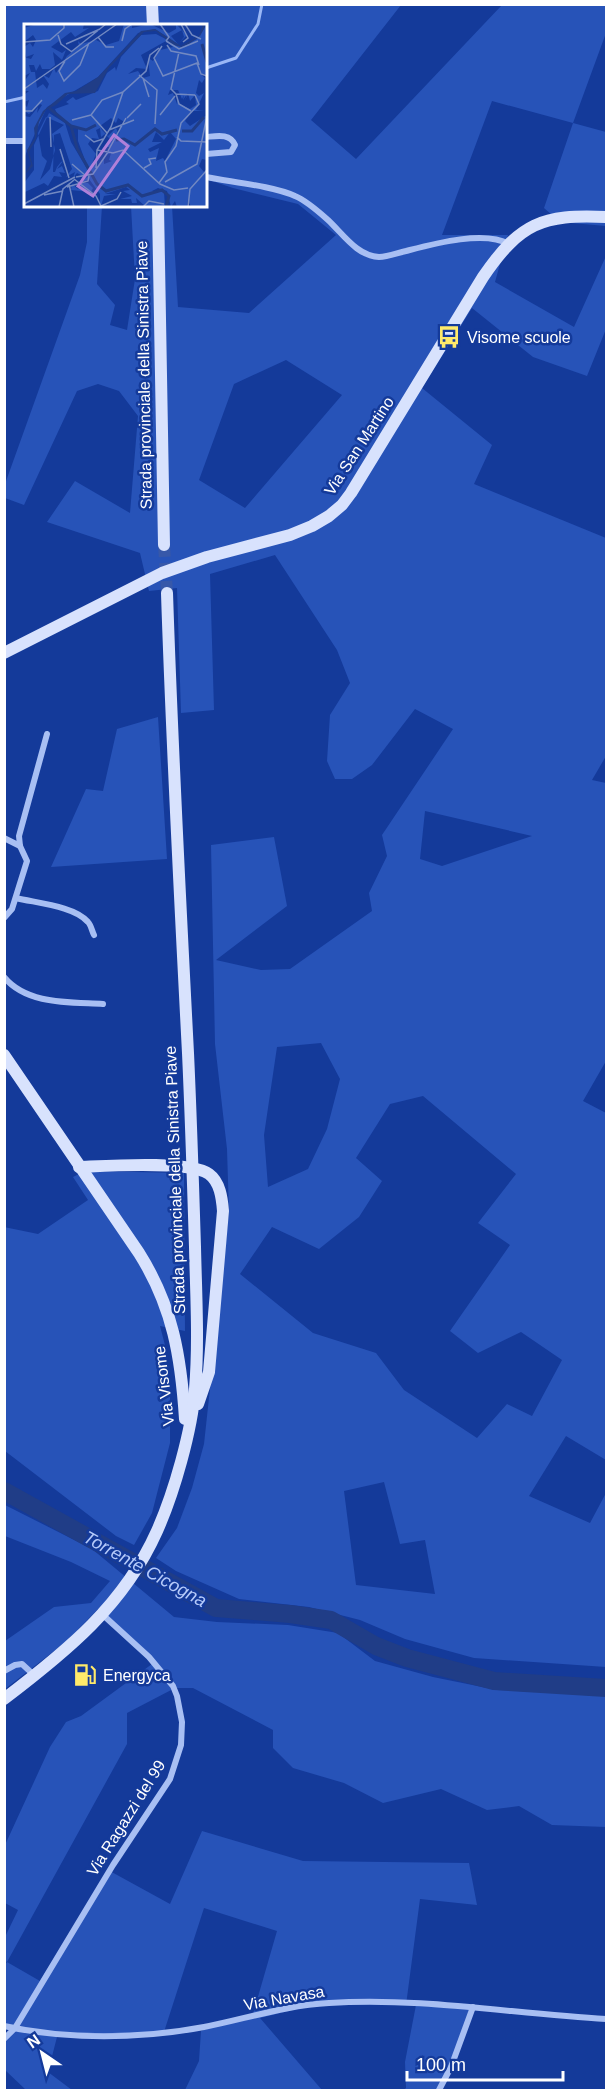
<svg xmlns="http://www.w3.org/2000/svg" width="611" height="2095" viewBox="0 0 611 2095" font-family="Arial,sans-serif">
<rect width="100%" height="100%" fill="#143a9a"/>
<g fill="#2753b8" fill-rule="evenodd">
<path d="M4 5H401L311 120 356 159 502 5H606V33L573 123 606 132V226L560 222 544 208 573 123 492 101 442 235H508L495 282 574 327 606 256V329L587 376 533 357 472 308 422 388 492 445 474 484 606 538V756L592 780 606 783V1061L583 1101 606 1113V1460L566 1436 529 1496 590 1523 606 1493V1667L474 1658 405 1639 360 1620 309 1607 239 1599 176 1571 156 1558 177 1528 192 1488 204 1444 229 1213 227 1149 215 1044 211 845 274 837 287 906 216 960 261 970 290 969 372 911 369 893 387 856 382 835 453 729 415 709 372 765 352 779H335L327 761 330 715 350 683 337 650 275 555 210 574 214 710 181 713 177 588 149 591 140 553 47 522 75 481 130 513 138 416 119 391 98 384 77 391 24 505 5 498V484L80 275 87 242V206H102L97 284 115 305 110 325 127 330 135 279 131 206H172L178 307 249 313 336 235 298 204 233 188 206 179V26H26L25 141H5ZM286 360 342 395 245 508 199 480 234 384ZM425 811 532 836 442 866 420 859ZM321 1043 340 1079 327 1129 308 1169 268 1187 264 1135 277 1047ZM423 1096 516 1174 478 1223 510 1245 450 1331 478 1353 521 1332 562 1360 532 1416 507 1404 477 1438 404 1390 376 1353 313 1333 240 1274 272 1227 319 1249 359 1217 382 1181 356 1158 390 1104ZM384 1482 400 1544 425 1540 435 1594 356 1585 344 1491Z"/>
<polygon points="158,717 167,859 51,867 86,789 103,791 117,729"/>
<polygon points="85,1171 184,1173 185,1331 160,1326 167,1353 170,1390 170,1443 152,1513 134,1545 116,1536 5,1451 4,1227 38,1234 88,1200 73,1177"/>
<polygon points="5,1505 92,1549 174,1617 217,1622 288,1625 338,1633 375,1661 433,1677 497,1690 606,1695 606,1827 552,1825 519,1806 487,1810 441,1789 383,1803 344,1783 293,1768 273,1748 273,1730 193,1688 175,1688 127,1713 127,1744 7,1962 40,1981 108,1870 170,1904 202,1831 303,1861 469,1863 477,1905 420,1899 406,2005 332,2004 297,2009 260,2018 322,2090 185,2090 199,2061 201,2031 253,2014 277,1931 204,1908 163,2035 102,2038 57,2037 48,2072 72,2090 26,2090 5,2070 5,2037 14,2027 5,2024 4,1966 7,1962 5,1961 5,1937 18,1910 5,1903 5,1845 50,1747 66,1722 81,1716 152,1664 98,1609 67,1641 5,1689 5,1641 54,1607 91,1603 110,1581 71,1562 5,1536"/>
<polygon points="416,2005 474,2010 439,2090 404,2090 406,2088 405,2062"/>
</g>
<g fill="none" stroke-linecap="round" stroke-linejoin="round">
<g stroke="#9ab7f6" stroke-width="3">
<polyline points="206,68 236,58 258,24 262,4"/>
<polyline points="4,102 26,97"/>
</g>
<polyline stroke="#203d87" stroke-width="18" points="4,1491 216,1608 290,1614 331,1620 376,1646 407,1658 494,1681 606,1688"/>
<polyline stroke="#3758a9" stroke-width="12" stroke-dasharray="12 6" stroke-linecap="butt" points="164,545 167,593"/>
<g stroke="#a8bff3" stroke-width="6">
<path d="M206 137C217 136 230 133 235 145L231 152 206 154"/>
<polyline points="4,141 26,141"/>
<path d="M206 177C231 182 273 186 295 196 307 201 319 212 328 220 343 234 357 256 379 257 388 257 397 253 406 251 433 244 484 230 509 244"/>
<polyline points="4,838 20,846"/>
<path d="M16 898C36 903 75 906 88 922 91 925 92 931 94 935"/>
<polyline points="4,918 12,909 27,861 20,846 19,836 47,734"/>
<path d="M4 977C27 1005 70 1002 103 1004"/>
<polyline points="4,1671 15,1665 22,1664 35,1676"/>
<path d="M4 2026C67 2040 141 2039 204 2027 245 2019 287 2005 329 2003 422 1997 514 2014 606 2019"/>
<polyline points="4,2039 15,2028 113,1865 170,1779 181,1745 182,1722 177,1696 173,1686 149,1657 103,1615"/>
<polyline points="439,2090 451,2067 473,2007"/>
</g>
<g stroke="#d8e2fd" stroke-width="12">
<polyline points="152,4 153,26"/>
<polyline points="158,206 164,545"/>
<path d="M4 653 162 573 207 557 290 535 312 526 329 516 342 505 351 493 483 277C520 223 542 214 606 217"/>
<path d="M4 1055 139 1253C173 1307 181 1357 185 1419"/>
<path d="M79 1167C105 1166 190 1160 209 1174 220 1182 222 1198 223 1211L209 1372 198 1404"/>
<path d="M4 1699C67 1651 124 1605 157 1531 174 1493 192 1430 195 1389 199 1342 196 1294 195 1247 193 1182 191 1118 188 1053 180 900 172 746 167 593"/>
</g>
</g>
<defs>
<g id="bus-bare" transform="scale(1.8)"><path d="M-5-6H5V4H4V6H2V4H-2V6H-4V4H-5ZM-3.5-4V0h7V-4ZM-3.5 1.2v1.5H-2V1.2ZM2 1.2v1.5H3.5V1.2Z" fill="#ffea6a" stroke="#143a9a" stroke-width="2.5" paint-order="stroke"/></g>
<g id="fuel-bare" transform="scale(1.8)"><path d="M-5.5-6h7V0h2V4h1.3V-2.5L3-4.5l.8-.8L6-3V5H2.5V1h-1V6h-7ZM-4.2-4.7v3.2H.2V-4.7Z" fill="#ffea6a" stroke="#143a9a" stroke-width="2.5" paint-order="stroke"/></g>
</defs>
<g fill-rule="evenodd">
<use href="#bus-bare" x="449" y="337"/>
<use href="#fuel-bare" x="85" y="1675"/>
</g>
<g text-anchor="middle" dominant-baseline="central" stroke-width="5" stroke-linejoin="round" paint-order="stroke">
<g font-size="16" fill="#fff" stroke="#143a9a" text-anchor="start">
<text x="467" y="337">Visome scuole</text>
<text x="103" y="1675">Energyca</text>
</g>
<g font-size="16" fill="#fff" stroke="#143a9a">
<text transform="translate(144 375) rotate(-91)">Strada provinciale della Sinistra Piave</text>
<text transform="translate(359 446) rotate(-57)">Via San Martino</text>
<text transform="translate(175 1180) rotate(-92)">Strada provinciale della Sinistra Piave</text>
<text transform="translate(164 1386) rotate(-97)">Via Visome</text>
<text transform="translate(126 1818) rotate(-58)">Via Ragazzi del 99</text>
<text transform="translate(284 1998) rotate(-10)">Via Navasa</text>
</g>
<g font-size="18" font-style="italic" fill="#b5cafa" stroke="#143a9a">
<text transform="translate(145 1569) rotate(29)">Torrente Cicogna</text>
</g>
</g>
<g transform="translate(24 24)">
<rect width="183" height="183" fill="#143a9a"/>
<path d="M13 0H60L59 5 65 4 51 13 47 8 27 23 38 29 42 26 38 36 29 28 31 41 26 45H18L16 40 12 47 10 41H5L7 48H11L13 64 19 60 23 65 25 60 19 51 25 54 30 44 32 49 43 32 55 22 54 17 57 20 72 16 82 21 95 17 100 0H108V4L126 0 145 9 152 5V0L163 11 156 18 160 13 158 6 147 12 154 20 131 5 114 9 74 53 23 83 0 134V92L6 93 14 83 13 89 18 81 16 80 5 90 0 87V80L3 83 5 76 0 78V71L5 67H0V58L6 49 0 52V33L7 35 10 30 2 33 0 23 6 19 9 23 12 16 9 11 0 18V4ZM183 0V50L178 51 181 54 178 59 175 56 172 69 175 72 180 69 172 86 180 87H168L161 97 166 102 183 91V136L178 135 175 142 180 148 183 145V183H167L164 176 163 183H153L151 177 147 183 143 167 134 164 128 167 140 168 141 183H122L112 174 113 179H108L107 175H96L108 172 99 167 106 166 102 163 81 170H92L80 172 77 182 81 183H76V170L65 155 57 159H64L69 164 67 168 47 166 48 160 54 165 57 157 65 152 54 153 57 151 53 149 49 154 51 148 42 153 48 145 36 109 30 111 29 148H31L33 143 37 138 39 137 33 145 38 142 41 149 35 148 38 153 30 152 24 162 20 159 1 168 0 159 10 146V121L25 89 41 99 47 118 66 150 54 117V105L34 92 31 85 45 80 42 78 49 73 52 76 74 67 83 49 91 43 92 47 97 33 117 11 132 10 157 23 173 15ZM142 17 149 23 136 26 129 37 124 34 126 52 119 54 114 47 104 50 112 44 123 45 117 31ZM146 66H154L158 75 160 71 159 76 163 70 161 77 164 69 166 77 171 71 172 81 166 85 155 80 153 74V80L149 69 144 71ZM22 93 40 101 28 110 31 126 26 145 16 156 23 137 18 132 14 109ZM87 94 92 99 94 94 102 99 96 101 95 111 92 104 84 112 78 106 76 102ZM76 104 77 113 81 110 88 117 81 123H86L82 131 87 129 85 136 88 137 80 140V135L68 151 74 143 68 140 72 130 64 120 68 114 75 115 72 106ZM132 108 140 116 146 108 152 115 141 137 139 134 132 137 135 124 126 128 124 125 138 118H128Z" fill="#2753b8" fill-rule="evenodd"/>
<path d="M179 0 181 3 176 12 165 20 157 23 149 21 132 7 120 8 85 44 71 69 44 70 32 81 22 86 15 98 12 115 5 128 9 142 0 151 7 140 3 126 11 114 10 104 19 87 41 69 52 67 74 53 117 7 131 5 157 22 175 12Z" fill="#203d87"/>
<path fill="none" stroke="#203d87" stroke-width="3" d="M178 20 183 38M25 84 47 102 53 124 73 160 82 167 104 161 118 172 138 166 145 172 142 183M47 102 62 106 72 101M158 107H168L180 93M92 116 100 115 111 121 131 105 138 110 153 106"/>
<path fill="none" stroke="#7289c2" stroke-width="1.5" d="M136 0 145 13 142 17M157 0 164 14 159 18M161 0 168 11 177 15M34 11 37 20 48 28M74 13 82 23H90M98 17 101 5 108 0M142 17 155 25 174 17M0 18 26 16 40 4V0M42 20 76 5M143 21 147 27 172 32 175 41M138 22 130 34 139 52 173 39 177 50 183 52M47 28 82 0M155 28 147 65 152 70 171 71M41 37 35 47 40 57 56 41 65 19M115 51 133 66 131 100M119 54 125 73M0 65 93 0M152 70 155 80 167 87M0 87H8L18 76M67 91 78 76 99 68M67 91 83 109M136 91 151 72M26 93 27 123M103 94 117 80M48 96 67 91M85 106 110 96M61 111 70 118 79 115M153 113 157 117 183 118M36 125 45 154M73 126 89 129 99 126 136 160 150 166 164 164M84 127 102 94M48 140 62 152M72 144 73 126 87 103 99 68 122 47 126 31 135 24M120 144 127 140 125 135 132 134M52 153 69 150 84 128M50 155 72 172 77 182 93 175 97 168M141 158 173 140 183 92M135 159 143 148 141 138 152 122 157 99 175 80 171 71M45 160 50 183M43 163 64 157 65 152M20 171 39 167M0 180 51 153M35 183 39 165 50 156M119 183 125 177 140 180M164 183 166 165 183 146"/>
<path fill="#b080d9" fill-opacity="0.15" stroke="#b080d9" stroke-width="3" d="M90 111 104 122 69 172 54 162Z"/>
<rect width="183" height="183" fill="none" stroke="#fff" stroke-width="3"/>
</g>
<rect width="611" height="2095" fill="none" stroke="#ffffff" stroke-width="12"/>
<g transform="translate(42 2053) rotate(325)" stroke="#143a9a" stroke-width="4.5" paint-order="stroke">
<path d="M0-4.5L10 22L0 15L-10 22Z" fill="#ffffff"/>
<text y="-9" font-size="16" font-weight="bold" text-anchor="middle" fill="#ffffff">N</text>
</g>
<path d="M407 2071v9h156v-9" fill="none" stroke="#ffffff" stroke-width="3"/>
<text x="416" y="2071" font-size="18" fill="#ffffff" stroke="#143a9a" stroke-width="4.5" paint-order="stroke">100 m</text>
</svg>
